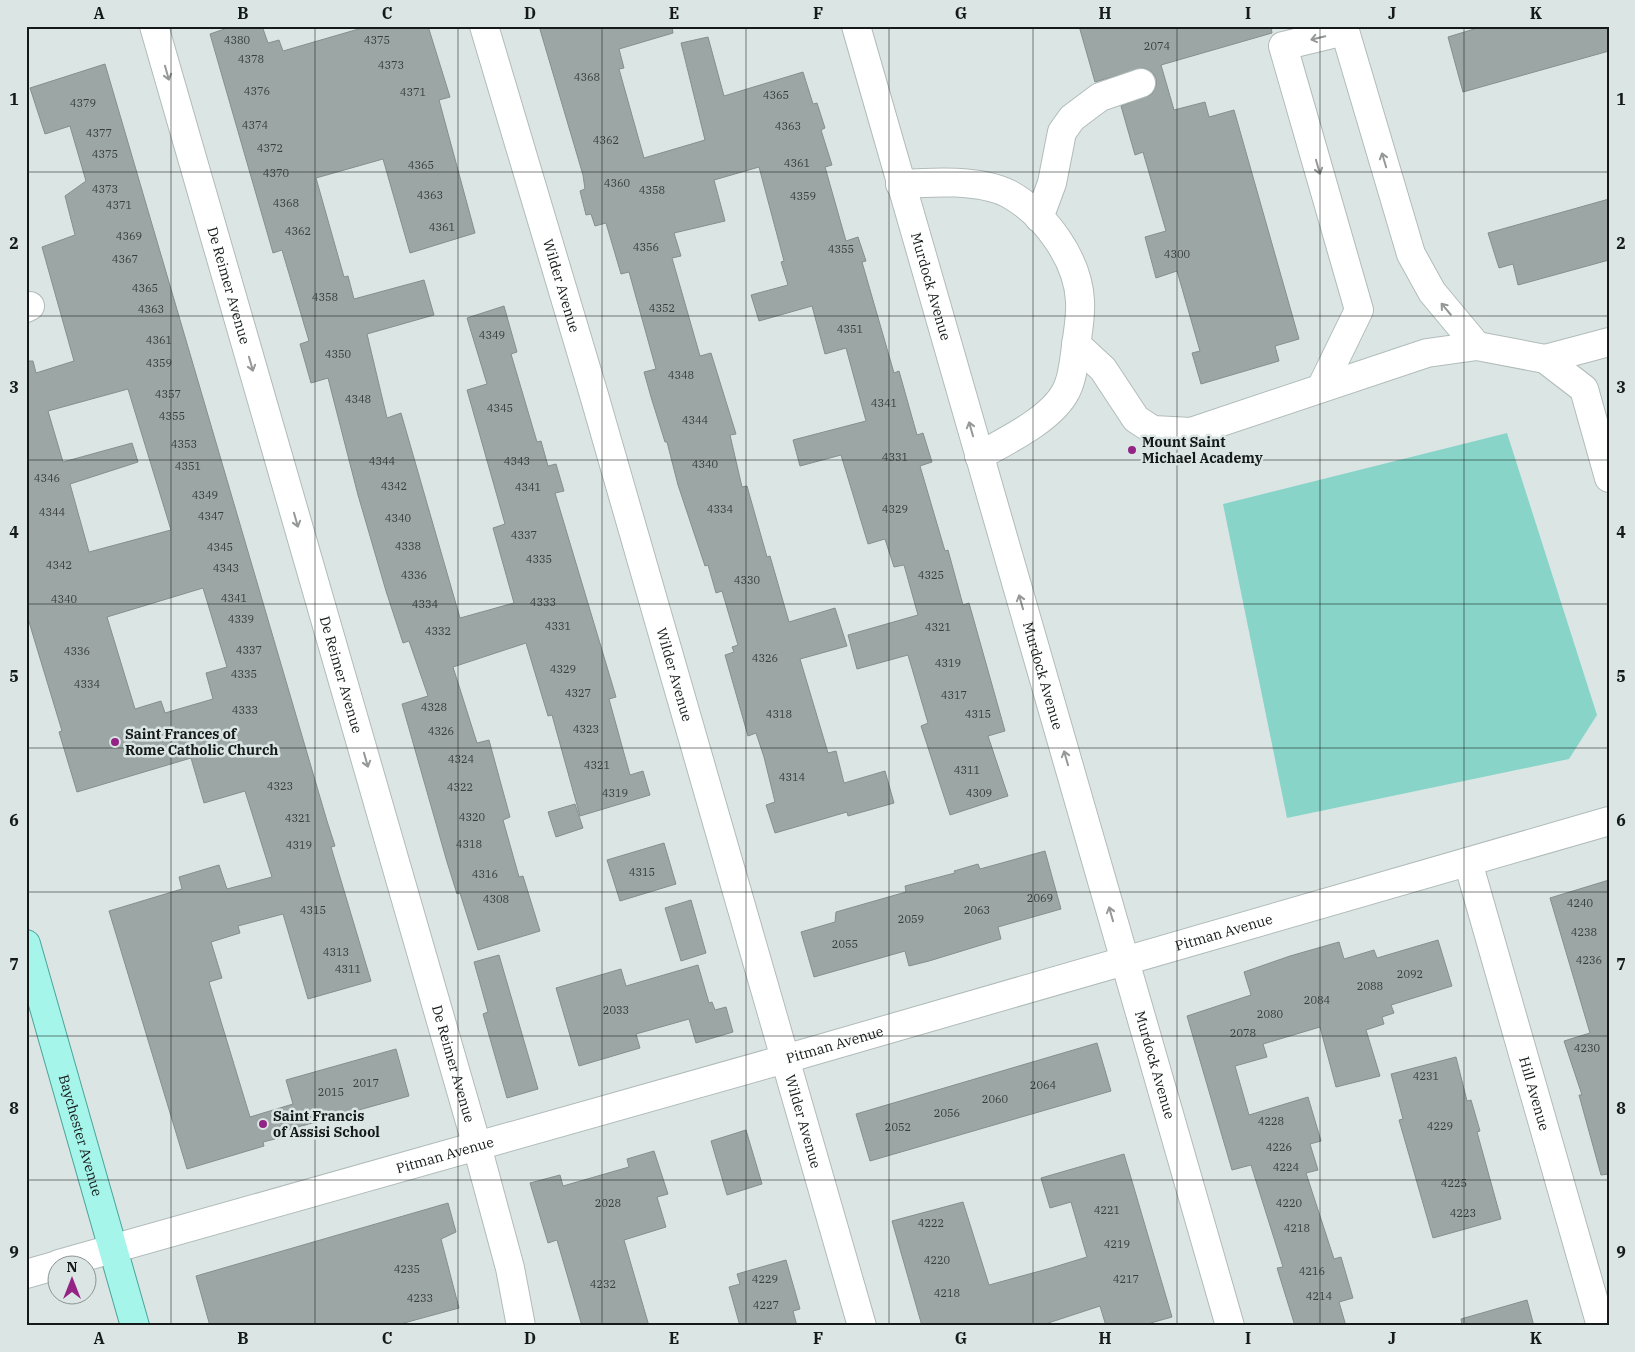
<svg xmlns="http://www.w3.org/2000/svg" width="1635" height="1352" viewBox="0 0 1635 1352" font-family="'IBM Plex Serif',serif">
<rect width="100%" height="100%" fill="#dbe6e4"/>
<polygon fill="#88d4c8" points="1507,433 1597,715 1569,759 1287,818 1223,504"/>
<g fill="#9ca7a5" stroke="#85908e" fill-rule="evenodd">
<polygon points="233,26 262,26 268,43 279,40 283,51 369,26 428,26 450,97 439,100 475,233 410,253 383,159 316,178 344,277 348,276 354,299 424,280 434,315 367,334 387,418 401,413 460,618 514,603 493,528 505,524 467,390 487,384 467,318 504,306 517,352 511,354 537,442 541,441 548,466 556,464 564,491 555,493 616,697 609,699 630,775 643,771 650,795 580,816 552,715 548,716 526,643 453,667 477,743 489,740 510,817 503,820 519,877 523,876 540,931 478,950 460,893 457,894 447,862 402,704 428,696 409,641 403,643 386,591 358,495 328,378 311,383 300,344 309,341 282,250 273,253 210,34"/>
<polygon points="539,26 672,26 673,33 619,49 624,68 619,69 644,158 705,140 681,43 708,37 724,96 803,72 813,104 817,103 825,128 821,130 832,165 825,167 846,241 858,237 866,261 862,262 894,373 899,371 917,435 923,433 932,462 920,466 945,551 948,550 963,605 969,603 1005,731 988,736 1008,796 950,815 921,726 928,723 908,655 857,669 848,635 918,615 904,565 894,567 885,539 868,544 841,455 800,466 793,440 866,421 846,348 825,354 812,306 759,321 751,295 788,285 781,262 784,261 759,167 714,180 725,221 674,233 681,256 672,258 700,356 711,353 736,434 730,435 742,487 747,486 767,557 770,556 789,622 835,608 847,646 800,659 828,753 836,751 844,783 885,771 894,803 848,816 847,812 775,833 766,805 775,802 764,757 756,733 748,736 725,655 734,652 732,647 738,645 722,591 716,593 708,565 705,566 678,485 667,442 665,442 651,397 644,372 656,369 629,272 621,274 606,223 595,226 591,214 586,215 580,191 585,189 583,175"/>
<polygon points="1079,26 1271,26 1272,33 1161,65 1174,110 1205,102 1209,117 1234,110 1299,339 1275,346 1279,361 1201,384 1192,353 1200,351 1177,271 1156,278 1145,237 1166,231 1143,152 1135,155 1121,106 1152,94 1156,86 1156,78 1151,71 1144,68 1095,82"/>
<polygon points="1484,26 1609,26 1609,51 1463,92 1448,37"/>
<path d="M105 64 327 821 335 846 331 847 371 981 308 999 283 914 238 926 240 933 211 942 222 978 209 982 250 1117 293 1104 286 1080 396 1049 409 1096 273 1134 275 1139 263 1142 264 1146 187 1169 109 911 182 889 179 877 219 865 227 889 272 877 245 791 204 803 191 758 77 792 59 732 62 731 26 612V361H33L36 373 74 361 42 247 75 235 65 196 86 181 70 126 45 134 30 88ZM128 389 171 530 89 552 70 484 138 462 132 443 63 462 48 411ZM203 588 227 667 206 673 213 699 165 713 161 701 135 709 107 617Z"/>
<polygon points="1609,199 1609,260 1518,285 1513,264 1499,268 1488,233"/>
<polygon points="575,804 583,828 556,837 548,812"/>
<polygon points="664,843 676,884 620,901 607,860"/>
<polygon points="1045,851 1061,909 998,927 1001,939 929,961 909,966 905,951 814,977 801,932 835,922 836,912 906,892 905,886 955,873 954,871 978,864 980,869"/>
<polygon points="1609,880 1609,1174 1601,1175 1579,1095 1582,1095 1564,1041 1590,1033 1550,898"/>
<polygon points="691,900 706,953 681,961 665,908"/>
<polygon points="1438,940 1452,986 1391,1005 1394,1013 1382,1017 1384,1024 1366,1030 1380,1076 1336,1087 1320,1027 1263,1044 1267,1057 1235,1066 1249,1115 1308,1097 1321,1141 1310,1144 1318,1170 1306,1173 1334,1259 1341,1257 1353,1298 1339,1302 1346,1326 1295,1326 1277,1268 1283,1267 1251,1165 1232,1170 1187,1016 1251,995 1244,972 1290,956 1339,942 1344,959 1374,950 1377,958"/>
<polygon points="499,955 538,1089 507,1098 483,1014 488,1012 474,962"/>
<polygon points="698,965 709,1003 712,1002 715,1010 726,1007 733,1032 696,1043 689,1019 636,1034 640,1048 579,1066 556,988 621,969 626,986"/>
<polygon points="1097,1043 1111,1091 870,1161 856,1114"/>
<polygon points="1456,1057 1467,1101 1471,1100 1480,1131 1477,1132 1501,1219 1433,1238 1399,1120 1403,1119 1391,1074"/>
<polygon points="746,1130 762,1184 727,1195 711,1141"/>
<polygon points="654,1151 668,1194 657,1197 666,1227 624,1240 649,1326 582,1326 557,1240 548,1243 530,1183 560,1175 563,1186 629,1167 627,1159"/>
<polygon points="1124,1154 1172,1317 1140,1326 1106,1326 1100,1306 1039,1326 922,1326 892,1221 963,1202 989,1285 1051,1268 1087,1257 1071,1202 1050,1208 1041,1178"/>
<polygon points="448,1203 456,1232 441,1239 459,1308 393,1326 210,1326 196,1276"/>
<polygon points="786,1260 800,1309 793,1311 797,1326 740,1326 729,1287 740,1284 737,1274"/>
<polygon points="1527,1300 1534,1326 1462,1326 1461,1319"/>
</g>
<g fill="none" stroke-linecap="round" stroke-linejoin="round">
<g stroke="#b1bcba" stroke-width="30">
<g id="minor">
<path id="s1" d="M154 26 477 1146 510 1268 521 1326"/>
<path id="s2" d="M484 26 594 395 862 1326"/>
<path id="s3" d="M856 26 1230 1326"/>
<path d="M900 184C932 182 980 179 1009 194 1045 214 1078 259 1080 301 1081 316 1078 331 1076 346 1074 360 1073 378 1066 391 1052 419 1006 441 979 456"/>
<polyline points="1039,218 1052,183 1062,132 1072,118 1100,97 1141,83"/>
<polyline points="26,308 30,306"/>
<polyline points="1076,344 1103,369 1136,419 1153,430 1191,432 1427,353 1477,346 1545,359 1584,389 1609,478"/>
<polyline points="1545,359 1609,342"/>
<polyline points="1321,388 1359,310 1283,46 1345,31 1411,254 1432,292 1477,346"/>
<path id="s4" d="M1468 862 1601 1326"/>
<path id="s5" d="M59 1264 785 1059 1609 821"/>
<polyline points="26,1274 58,1265"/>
</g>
</g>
<g stroke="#4ca498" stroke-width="30">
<g id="major">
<path id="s6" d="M26 944 135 1326"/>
</g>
</g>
<use href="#minor" stroke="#fff" stroke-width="28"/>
<use href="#major" stroke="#a6f5eb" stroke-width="28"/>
</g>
<defs><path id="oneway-shaft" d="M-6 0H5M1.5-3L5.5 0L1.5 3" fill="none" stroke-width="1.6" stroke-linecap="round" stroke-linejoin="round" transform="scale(1.25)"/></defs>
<g stroke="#969898">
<use href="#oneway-shaft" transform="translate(1318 38) rotate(166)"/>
<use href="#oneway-shaft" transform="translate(167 73) rotate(74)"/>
<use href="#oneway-shaft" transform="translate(1384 160) rotate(-107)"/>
<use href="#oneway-shaft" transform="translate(1318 167) rotate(74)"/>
<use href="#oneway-shaft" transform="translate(1446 309) rotate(-130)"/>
<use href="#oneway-shaft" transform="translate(251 364) rotate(74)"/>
<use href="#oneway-shaft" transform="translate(971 429) rotate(-106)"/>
<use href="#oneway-shaft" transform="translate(296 520) rotate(74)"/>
<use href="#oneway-shaft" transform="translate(1021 602) rotate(-106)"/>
<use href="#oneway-shaft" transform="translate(1066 758) rotate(-106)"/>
<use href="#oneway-shaft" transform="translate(366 760) rotate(74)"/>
<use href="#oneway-shaft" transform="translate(1111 914) rotate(-106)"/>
</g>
<path fill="none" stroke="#151919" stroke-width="1" stroke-opacity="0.55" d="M171 26V1326M315 26V1326M458 26V1326M602 26V1326M746 26V1326M889 26V1326M1033 26V1326M1177 26V1326M1320 26V1326M1464 26V1326M26 172H1609M26 316H1609M26 460H1609M26 604H1609M26 748H1609M26 892H1609M26 1036H1609M26 1180H1609"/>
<g fill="#932485" stroke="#dbe6e4" stroke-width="2">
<circle cx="1132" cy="450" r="5"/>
<circle cx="115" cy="742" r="5"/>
<circle cx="263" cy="1124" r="5"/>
</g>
<g text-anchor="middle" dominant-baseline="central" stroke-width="5" stroke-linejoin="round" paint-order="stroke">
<g font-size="11" fill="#373c3c">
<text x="237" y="40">4380</text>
<text x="377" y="40">4375</text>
<text x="1157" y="46">2074</text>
<text x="251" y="59">4378</text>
<text x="391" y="65">4373</text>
<text x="587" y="77">4368</text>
<text x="257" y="91">4376</text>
<text x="413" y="92">4371</text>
<text x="776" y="95">4365</text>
<text x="83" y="103">4379</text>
<text x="255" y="125">4374</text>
<text x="788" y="126">4363</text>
<text x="99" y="133">4377</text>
<text x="606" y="140">4362</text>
<text x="270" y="148">4372</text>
<text x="105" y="154">4375</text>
<text x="797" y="163">4361</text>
<text x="421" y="165">4365</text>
<text x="276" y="173">4370</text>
<text x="617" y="183">4360</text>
<text x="105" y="189">4373</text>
<text x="652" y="190">4358</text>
<text x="430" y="195">4363</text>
<text x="803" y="196">4359</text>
<text x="286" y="203">4368</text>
<text x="119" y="205">4371</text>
<text x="442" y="227">4361</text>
<text x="298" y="231">4362</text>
<text x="129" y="236">4369</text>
<text x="646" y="247">4356</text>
<text x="841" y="249">4355</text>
<text x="1177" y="254">4300</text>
<text x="125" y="259">4367</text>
<text x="145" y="288">4365</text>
<text x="325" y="297">4358</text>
<text x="662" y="308">4352</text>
<text x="151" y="309">4363</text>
<text x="850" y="329">4351</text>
<text x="492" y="335">4349</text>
<text x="159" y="340">4361</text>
<text x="338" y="354">4350</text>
<text x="159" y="363">4359</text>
<text x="681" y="375">4348</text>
<text x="168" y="394">4357</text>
<text x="358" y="399">4348</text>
<text x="884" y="403">4341</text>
<text x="500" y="408">4345</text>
<text x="172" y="416">4355</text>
<text x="695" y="420">4344</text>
<text x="184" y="444">4353</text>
<text x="895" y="457">4331</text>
<text x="382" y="461">4344</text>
<text x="517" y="461">4343</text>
<text x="705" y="464">4340</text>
<text x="188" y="466">4351</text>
<text x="47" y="478">4346</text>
<text x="394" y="486">4342</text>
<text x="528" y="487">4341</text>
<text x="205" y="495">4349</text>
<text x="720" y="509">4334</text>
<text x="895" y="509">4329</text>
<text x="52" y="512">4344</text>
<text x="211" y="516">4347</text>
<text x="398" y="518">4340</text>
<text x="524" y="535">4337</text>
<text x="408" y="546">4338</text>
<text x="220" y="547">4345</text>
<text x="539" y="559">4335</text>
<text x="59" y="565">4342</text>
<text x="226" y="568">4343</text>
<text x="414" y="575">4336</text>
<text x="931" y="575">4325</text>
<text x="747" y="580">4330</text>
<text x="234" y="598">4341</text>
<text x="64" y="599">4340</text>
<text x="543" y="602">4333</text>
<text x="425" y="604">4334</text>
<text x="241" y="619">4339</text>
<text x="558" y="626">4331</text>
<text x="938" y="627">4321</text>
<text x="438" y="631">4332</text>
<text x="249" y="650">4337</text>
<text x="77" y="651">4336</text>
<text x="765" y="658">4326</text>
<text x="948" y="663">4319</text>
<text x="563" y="669">4329</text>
<text x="244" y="674">4335</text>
<text x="87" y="684">4334</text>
<text x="578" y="693">4327</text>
<text x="954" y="695">4317</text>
<text x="434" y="707">4328</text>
<text x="245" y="710">4333</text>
<text x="779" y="714">4318</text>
<text x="978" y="714">4315</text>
<text x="586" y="729">4323</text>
<text x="441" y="731">4326</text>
<text x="461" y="759">4324</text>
<text x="597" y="765">4321</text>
<text x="967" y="770">4311</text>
<text x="792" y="777">4314</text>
<text x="280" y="786">4323</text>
<text x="460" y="787">4322</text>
<text x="615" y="793">4319</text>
<text x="979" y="793">4309</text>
<text x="472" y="817">4320</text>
<text x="298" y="818">4321</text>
<text x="469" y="844">4318</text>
<text x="299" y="845">4319</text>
<text x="642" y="872">4315</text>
<text x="485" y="874">4316</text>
<text x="1040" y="898">2069</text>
<text x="496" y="899">4308</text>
<text x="1580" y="903">4240</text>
<text x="313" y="910">4315</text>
<text x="977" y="910">2063</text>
<text x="911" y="919">2059</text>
<text x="1584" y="932">4238</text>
<text x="845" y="944">2055</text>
<text x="336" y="952">4313</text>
<text x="1589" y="960">4236</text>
<text x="348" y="969">4311</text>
<text x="1410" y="974">2092</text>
<text x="1370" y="986">2088</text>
<text x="1317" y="1000">2084</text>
<text x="616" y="1010">2033</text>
<text x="1270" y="1014">2080</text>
<text x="1243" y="1033">2078</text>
<text x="1587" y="1048">4230</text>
<text x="1426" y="1076">4231</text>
<text x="366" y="1083">2017</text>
<text x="1043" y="1085">2064</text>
<text x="331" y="1092">2015</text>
<text x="995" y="1099">2060</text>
<text x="947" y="1113">2056</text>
<text x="1271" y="1121">4228</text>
<text x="1440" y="1126">4229</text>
<text x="898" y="1127">2052</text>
<text x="1279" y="1147">4226</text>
<text x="1286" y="1167">4224</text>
<text x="1454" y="1183">4225</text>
<text x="608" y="1203">2028</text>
<text x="1289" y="1203">4220</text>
<text x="1107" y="1210">4221</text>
<text x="1463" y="1213">4223</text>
<text x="931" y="1223">4222</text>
<text x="1297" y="1228">4218</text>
<text x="1117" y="1244">4219</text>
<text x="937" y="1260">4220</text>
<text x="407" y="1269">4235</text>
<text x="1312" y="1271">4216</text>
<text x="765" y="1279">4229</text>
<text x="1126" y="1279">4217</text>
<text x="603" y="1284">4232</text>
<text x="947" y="1293">4218</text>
<text x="1319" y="1296">4214</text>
<text x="420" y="1298">4233</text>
<text x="766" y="1305">4227</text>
</g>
<g font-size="14" fill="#151919" stroke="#dbe6e4">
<text stroke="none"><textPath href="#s1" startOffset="270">De Reimer Avenue</textPath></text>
<text stroke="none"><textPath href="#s2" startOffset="271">Wilder Avenue</textPath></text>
<text stroke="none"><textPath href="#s3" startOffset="271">Murdock Avenue</textPath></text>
<text stroke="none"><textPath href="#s1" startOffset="675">De Reimer Avenue</textPath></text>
<text stroke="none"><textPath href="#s2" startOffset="676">Wilder Avenue</textPath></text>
<text stroke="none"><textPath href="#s3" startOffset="676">Murdock Avenue</textPath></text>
<text stroke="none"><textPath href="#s5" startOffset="1211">Pitman Avenue</textPath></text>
<text stroke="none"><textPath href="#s5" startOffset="806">Pitman Avenue</textPath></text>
<text stroke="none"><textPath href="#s1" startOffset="1080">De Reimer Avenue</textPath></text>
<text stroke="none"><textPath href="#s3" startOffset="1081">Murdock Avenue</textPath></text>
<text stroke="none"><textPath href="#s4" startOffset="241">Hill Avenue</textPath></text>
<text stroke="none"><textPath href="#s2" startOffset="1141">Wilder Avenue</textPath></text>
<text stroke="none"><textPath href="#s6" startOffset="199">Baychester Avenue</textPath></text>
<text stroke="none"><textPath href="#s5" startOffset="401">Pitman Avenue</textPath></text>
</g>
<g font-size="14" font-weight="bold" fill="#151919" stroke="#dbe6e4" text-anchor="start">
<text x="1142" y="442">Mount Saint<tspan x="1142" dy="16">Michael Academy</tspan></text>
<text x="125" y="734">Saint Frances of<tspan x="125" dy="16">Rome Catholic Church</tspan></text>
<text x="273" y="1116">Saint Francis<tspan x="273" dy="16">of Assisi School</tspan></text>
</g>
</g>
<rect width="1635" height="1352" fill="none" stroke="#dbe6e4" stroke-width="55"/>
<g transform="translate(72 1280)"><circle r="24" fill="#dbe6e4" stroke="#8c9493"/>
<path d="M0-4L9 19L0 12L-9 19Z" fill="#932485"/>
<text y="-8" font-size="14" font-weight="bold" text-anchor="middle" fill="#151919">N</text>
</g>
<rect x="28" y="28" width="1580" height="1296" fill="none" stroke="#151919" stroke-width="2"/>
<g font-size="16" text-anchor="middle" font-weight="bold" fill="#151919">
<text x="99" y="19">A</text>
<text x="243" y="19">B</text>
<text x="387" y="19">C</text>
<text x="530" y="19">D</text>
<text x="674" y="19">E</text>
<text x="818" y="19">F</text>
<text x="961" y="19">G</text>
<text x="1105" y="19">H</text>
<text x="1248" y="19">I</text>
<text x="1392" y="19">J</text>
<text x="1536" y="19">K</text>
<text x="14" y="105">1</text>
<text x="1621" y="105">1</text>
<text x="14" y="249">2</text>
<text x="1621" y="249">2</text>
<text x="14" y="393">3</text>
<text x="1621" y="393">3</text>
<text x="14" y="538">4</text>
<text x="1621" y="538">4</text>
<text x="14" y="682">5</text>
<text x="1621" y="682">5</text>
<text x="14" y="826">6</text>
<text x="1621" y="826">6</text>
<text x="14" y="970">7</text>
<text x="1621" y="970">7</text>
<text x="14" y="1114">8</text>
<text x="1621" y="1114">8</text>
<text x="14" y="1258">9</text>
<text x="1621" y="1258">9</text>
<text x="99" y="1344">A</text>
<text x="243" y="1344">B</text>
<text x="387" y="1344">C</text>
<text x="530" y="1344">D</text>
<text x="674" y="1344">E</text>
<text x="818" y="1344">F</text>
<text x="961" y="1344">G</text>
<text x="1105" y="1344">H</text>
<text x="1248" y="1344">I</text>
<text x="1392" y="1344">J</text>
<text x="1536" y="1344">K</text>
</g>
</svg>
